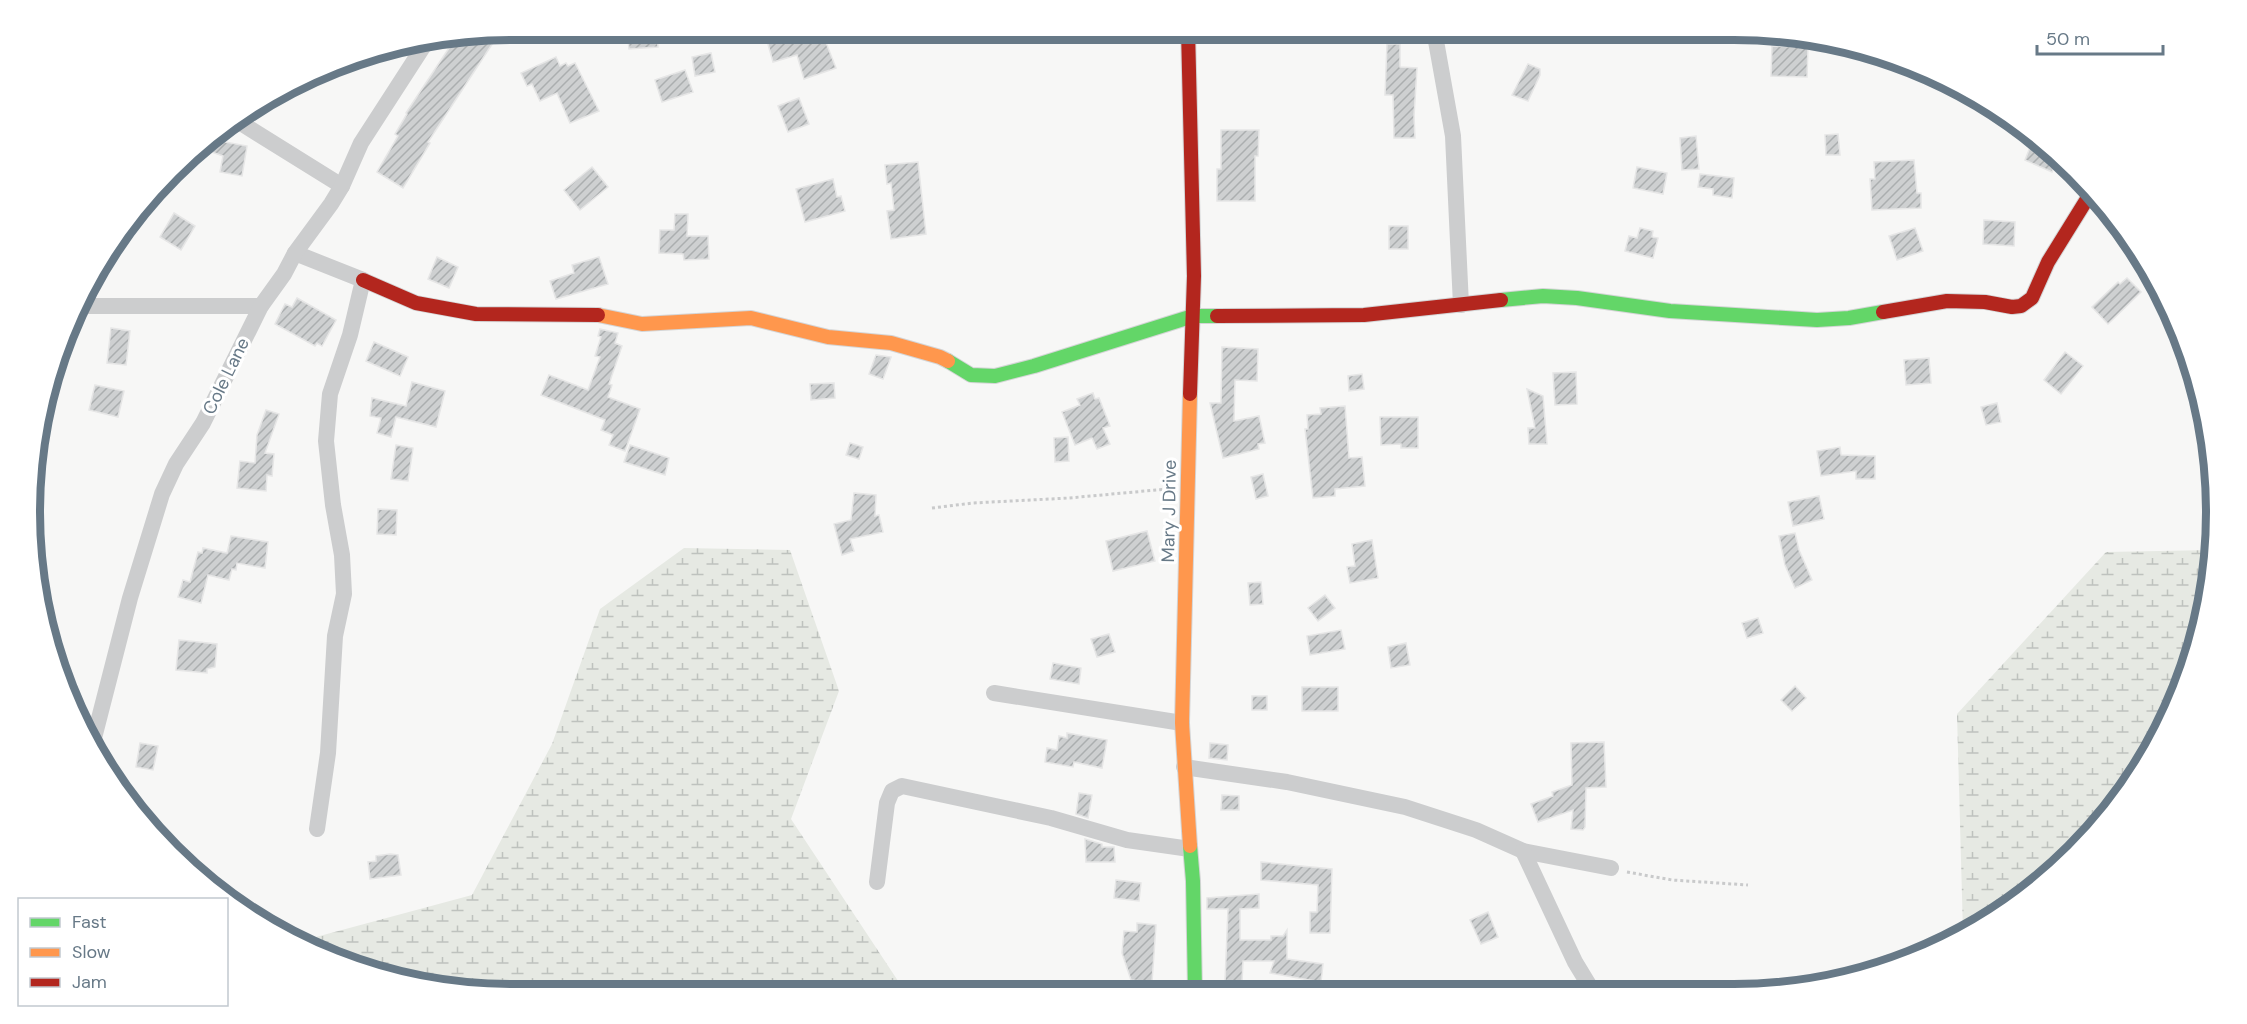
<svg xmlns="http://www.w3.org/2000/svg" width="2247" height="1024" viewBox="0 0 2247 1024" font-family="'DM Sans',sans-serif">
<defs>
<pattern id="wetland-marsh" width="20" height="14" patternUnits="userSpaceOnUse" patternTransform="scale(1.5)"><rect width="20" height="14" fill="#e6e9e3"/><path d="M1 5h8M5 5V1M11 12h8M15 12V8" fill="none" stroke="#bec2be"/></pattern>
<pattern id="building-hatch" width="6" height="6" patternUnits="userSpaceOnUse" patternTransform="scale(1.5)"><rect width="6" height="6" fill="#ced0d1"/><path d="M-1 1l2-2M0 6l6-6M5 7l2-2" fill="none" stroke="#abaeaf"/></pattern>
</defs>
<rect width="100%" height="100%" fill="#f7f7f6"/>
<g fill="url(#wetland-marsh)">
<polygon points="684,548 790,550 839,691 791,819 906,993 512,994 418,985 328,957 301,941 472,895 552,744 600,609"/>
<polygon points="2213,550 2208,606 2180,696 2118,805 2029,894 1963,932 1957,714 2106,552"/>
</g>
<g fill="url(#building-hatch)" stroke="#e6e6e6" stroke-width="1.5">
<polygon points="627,30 657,30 658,47 629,49"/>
<polygon points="764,30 821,30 836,68 804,79 797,55 773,62"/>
<polygon points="500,32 428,142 430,143 403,188 377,172 398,136 395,134 407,114 406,113 455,39"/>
<polygon points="1387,44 1400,44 1400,67 1417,68 1414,116 1415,138 1394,138 1393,95 1385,95"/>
<polygon points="1772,46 1808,47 1807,77 1771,76"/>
<polygon points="711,53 715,72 695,76 692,57"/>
<polygon points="556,57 560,66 566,63 568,66 575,63 599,111 570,123 557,93 540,101 532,84 527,86 521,73"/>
<polygon points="1528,64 1540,69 1540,75 1528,101 1512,95"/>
<polygon points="685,70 693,92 662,102 655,80"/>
<polygon points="799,98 809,124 788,132 778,106"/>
<polygon points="1221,130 1259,130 1258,156 1255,156 1255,201 1217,201 1217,169 1221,169"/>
<polygon points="1838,134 1840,155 1826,155 1825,135"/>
<polygon points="1696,136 1699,169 1682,170 1680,138"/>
<polygon points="2034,137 2058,157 2052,172 2025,160"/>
<polygon points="209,139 247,146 242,176 220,172 223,156 198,147"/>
<polygon points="1914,160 1917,193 1921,193 1921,208 1872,210 1870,179 1875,179 1874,162"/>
<polygon points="918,162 926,234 891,239 887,211 894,210 891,183 887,184 885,165"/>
<polygon points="592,167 608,187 580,210 564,190"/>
<polygon points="1637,167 1667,173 1663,194 1633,188"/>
<polygon points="1700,174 1734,178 1732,198 1713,195 1713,189 1698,187"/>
<polygon points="833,179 837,197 841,196 845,211 805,222 796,189"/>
<polygon points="174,213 195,226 181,250 160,237"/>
<polygon points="675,214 688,214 687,236 708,236 709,259 684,260 683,254 659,253 660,230 674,230"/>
<polygon points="1984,220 2015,222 2014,246 1983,244"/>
<rect x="1389" y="226" width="19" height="23"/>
<polygon points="1640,228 1653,231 1652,237 1658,238 1653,258 1625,251 1629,236 1637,238"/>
<polygon points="1915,228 1923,251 1897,260 1889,236"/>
<polygon points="437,257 458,267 449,288 428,279"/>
<polygon points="599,257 608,284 556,299 550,281 574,273 572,265"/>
<polygon points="2127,278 2141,292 2108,324 2092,307 2118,282 2120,284"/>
<polygon points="297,298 336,320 322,346 317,343 315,346 275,324 285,304 292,307"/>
<polygon points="111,328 130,331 126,365 107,363"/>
<polygon points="600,329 618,333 615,343 622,346 609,384 612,385 608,397 640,409 625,451 609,445 613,435 601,430 605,420 541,395 549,375 588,390 600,357 595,356 601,337 598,336"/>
<polygon points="374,342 408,357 400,376 366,361"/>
<polygon points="1222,347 1258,349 1257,381 1235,380 1234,421 1259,416 1265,443 1258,444 1259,449 1223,458 1210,403 1221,403"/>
<polygon points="2065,352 2083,366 2061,394 2044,380"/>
<polygon points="876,355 891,357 883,379 869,374"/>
<polygon points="1929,358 1931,383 1906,385 1904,360"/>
<polygon points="1576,372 1577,404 1555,405 1553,373"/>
<polygon points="1362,374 1364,389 1349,391 1348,376"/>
<polygon points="412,382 445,391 436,427 396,417 391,437 377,433 381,418 370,416 372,398 406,406"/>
<polygon points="834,383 835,398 811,400 810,384"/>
<polygon points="95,385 124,391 118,417 89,410"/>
<polygon points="1527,389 1543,396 1547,444 1529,444 1528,428 1535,428"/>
<polygon points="1093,393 1095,399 1099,398 1110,426 1103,428 1110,444 1097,449 1092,438 1075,445 1062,412 1080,405 1077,399"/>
<polygon points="1997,403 2001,422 1986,425 1981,407"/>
<polygon points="1345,406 1349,458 1362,457 1365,486 1335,489 1335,496 1313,498 1305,429 1308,429 1307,415 1321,414 1320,408"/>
<polygon points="266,410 279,414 265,453 274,454 272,476 267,475 266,491 237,488 240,461 255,463 257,435"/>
<polygon points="1380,417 1418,417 1418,448 1401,448 1401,444 1381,445"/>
<polygon points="1068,437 1069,461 1055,462 1054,438"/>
<polygon points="850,443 863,447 859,459 846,455"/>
<polygon points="396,445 413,448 408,481 391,479"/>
<polygon points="630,445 669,458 665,475 624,462"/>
<polygon points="1840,447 1841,455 1875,456 1875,479 1856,479 1856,471 1821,476 1817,451"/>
<polygon points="1263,474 1268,496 1256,499 1251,477"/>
<polygon points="854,493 876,495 875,516 879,515 883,532 850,539 854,551 842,555 834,524 851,520"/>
<polygon points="1819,496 1824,519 1793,526 1788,502"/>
<polygon points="378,509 397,510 396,535 377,534"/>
<polygon points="1147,531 1155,561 1113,571 1106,541"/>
<polygon points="1795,533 1799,550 1812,580 1795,588 1785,565 1779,536"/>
<polygon points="231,536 268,542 265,568 237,563 236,570 232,569 229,580 208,575 201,603 178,597 183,580 190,582 198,552 202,553 203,548 227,553"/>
<polygon points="1372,540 1378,578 1350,583 1347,567 1355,566 1352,544"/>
<polygon points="1261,582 1263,604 1250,605 1248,583"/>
<polygon points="1325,595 1335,608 1318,621 1308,608"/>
<polygon points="1758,618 1763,633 1747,638 1742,623"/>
<polygon points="1341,630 1345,649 1310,655 1307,636"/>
<polygon points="1109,634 1115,652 1097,657 1091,639"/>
<polygon points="179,640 217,644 215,667 207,669 207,673 176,670"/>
<polygon points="1406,643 1410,665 1391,668 1388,647"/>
<polygon points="1053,663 1081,668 1079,684 1050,679"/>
<polygon points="1795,686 1806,698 1792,711 1781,700"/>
<rect x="1302" y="687" width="36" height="24"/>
<rect x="1252" y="696" width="15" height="14"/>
<polygon points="1067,733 1107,740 1102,768 1074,762 1073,767 1045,762 1047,748 1057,750 1059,736 1067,738"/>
<polygon points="1604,742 1606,787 1586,788 1585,827 1583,830 1571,829 1573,810 1538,822 1531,804 1553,796 1552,792 1572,785 1571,743"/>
<polygon points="140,743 158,746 153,770 136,767"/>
<polygon points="1210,743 1228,745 1227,760 1209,758"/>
<polygon points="1079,793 1092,795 1088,818 1076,814"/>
<polygon points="1222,795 1239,796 1239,810 1221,810"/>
<polygon points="1085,839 1102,844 1102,847 1114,847 1115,862 1086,862"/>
<polygon points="390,854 398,855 401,875 370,879 368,862 376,861 376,856"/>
<polygon points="1261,862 1332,869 1330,933 1310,933 1310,912 1317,912 1318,885 1261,880"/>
<polygon points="1116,880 1141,883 1139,901 1114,898"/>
<polygon points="1259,894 1259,908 1240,909 1240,940 1271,940 1271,936 1283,936 1287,930 1287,959 1323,964 1321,982 1270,973 1274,961 1243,961 1242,982 1225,982 1228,909 1207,909 1207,898"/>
<polygon points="1488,912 1498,937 1481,944 1470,920"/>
<polygon points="1137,923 1156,925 1152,982 1131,980 1122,953 1124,931 1137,932"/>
</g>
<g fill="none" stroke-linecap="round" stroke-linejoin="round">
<g stroke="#d4d5d6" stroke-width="16">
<g id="fast">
<polyline points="1501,300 1543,296 1577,298 1670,311 1817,320 1849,318 1883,312"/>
<polyline points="948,361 971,375 995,376 1034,366 1193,316 1217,316"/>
<polyline points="1190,846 1193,881 1195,992"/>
</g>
</g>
<g stroke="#d4d5d6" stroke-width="16">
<g id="slow">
<polyline points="598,315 642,324 751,318 828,337 891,343 940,357 948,361"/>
<polyline points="1190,394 1182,723 1190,846"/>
</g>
</g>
<g stroke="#d4d5d6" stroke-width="16">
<g id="jam">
<polyline points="1188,30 1194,276 1190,394"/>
<polyline points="363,280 416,303 476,314 598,315"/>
<polyline points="1883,312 1947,301 1985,302 2012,307 2021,306 2032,298 2048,262 2092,191"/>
<polyline points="1217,316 1364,315 1501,300"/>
</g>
</g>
<g stroke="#c9cacb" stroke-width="3" stroke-dasharray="3 3" stroke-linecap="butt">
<polyline points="932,508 973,503 1069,498 1167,489"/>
<polyline points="1627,872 1672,880 1748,885"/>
</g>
<g stroke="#cccdce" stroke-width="16">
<polyline points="1434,30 1453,136 1461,305"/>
<polyline points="236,120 342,186"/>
<polyline points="295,253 363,280 350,335 330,394 326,441 333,505 342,555 344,594 335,636 328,753 317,829"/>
<polyline points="81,306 261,306"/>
<polyline points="994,693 1182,723"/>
<polyline points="94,738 130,598 162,494 176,464 203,423 261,306 284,274 295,253 331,204 342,186 361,143 425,44"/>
<polyline points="1184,767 1287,782 1405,807 1476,830 1523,851 1611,868"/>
<polyline points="1523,851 1575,962 1592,990"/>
<polyline points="877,882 887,803 892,791 902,786 1051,818 1127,840 1190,849"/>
</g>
<use href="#fast" stroke="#63d668" stroke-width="14"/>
<use href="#slow" stroke="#ff974d" stroke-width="14"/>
<use href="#jam" stroke="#b3261e" stroke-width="14"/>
</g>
<g text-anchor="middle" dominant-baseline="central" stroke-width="6" stroke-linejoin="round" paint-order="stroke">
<g font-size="18" fill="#677987" stroke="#fff">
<text transform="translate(226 376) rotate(-64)">Cole Lane</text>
<text transform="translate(1169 511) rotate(-89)">Mary J Drive</text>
</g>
</g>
<path d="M0 0H2247V1024H0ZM512 40H1734A472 472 0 0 1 2206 512V512A472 472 0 0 1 1734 984H512A472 472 0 0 1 40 512V512A472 472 0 0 1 512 40Z" fill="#fff" fill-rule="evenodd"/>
<path fill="none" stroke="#677987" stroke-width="8" d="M512 40H1734A472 472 0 0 1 2206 512V512A472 472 0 0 1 1734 984H512A472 472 0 0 1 40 512V512A472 472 0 0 1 512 40Z"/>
<rect x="18" y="898" width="210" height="108" fill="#ffffff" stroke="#c2c9cf" stroke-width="1.5"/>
<rect x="30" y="918" width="30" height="9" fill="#63d668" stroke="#c2c9cf" stroke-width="1.5"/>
<text x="72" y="928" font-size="18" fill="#677987">Fast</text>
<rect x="30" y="948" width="30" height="9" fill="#ff974d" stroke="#c2c9cf" stroke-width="1.5"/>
<text x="72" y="958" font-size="18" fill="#677987">Slow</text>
<rect x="30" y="978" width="30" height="9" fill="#b3261e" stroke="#c2c9cf" stroke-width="1.5"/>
<text x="72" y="988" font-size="18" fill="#677987">Jam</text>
<path d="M2037 45v9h126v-9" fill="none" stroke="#677987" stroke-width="3"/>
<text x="2046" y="45" font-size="18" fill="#677987" stroke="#ffffff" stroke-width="4.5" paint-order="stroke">50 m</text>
</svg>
